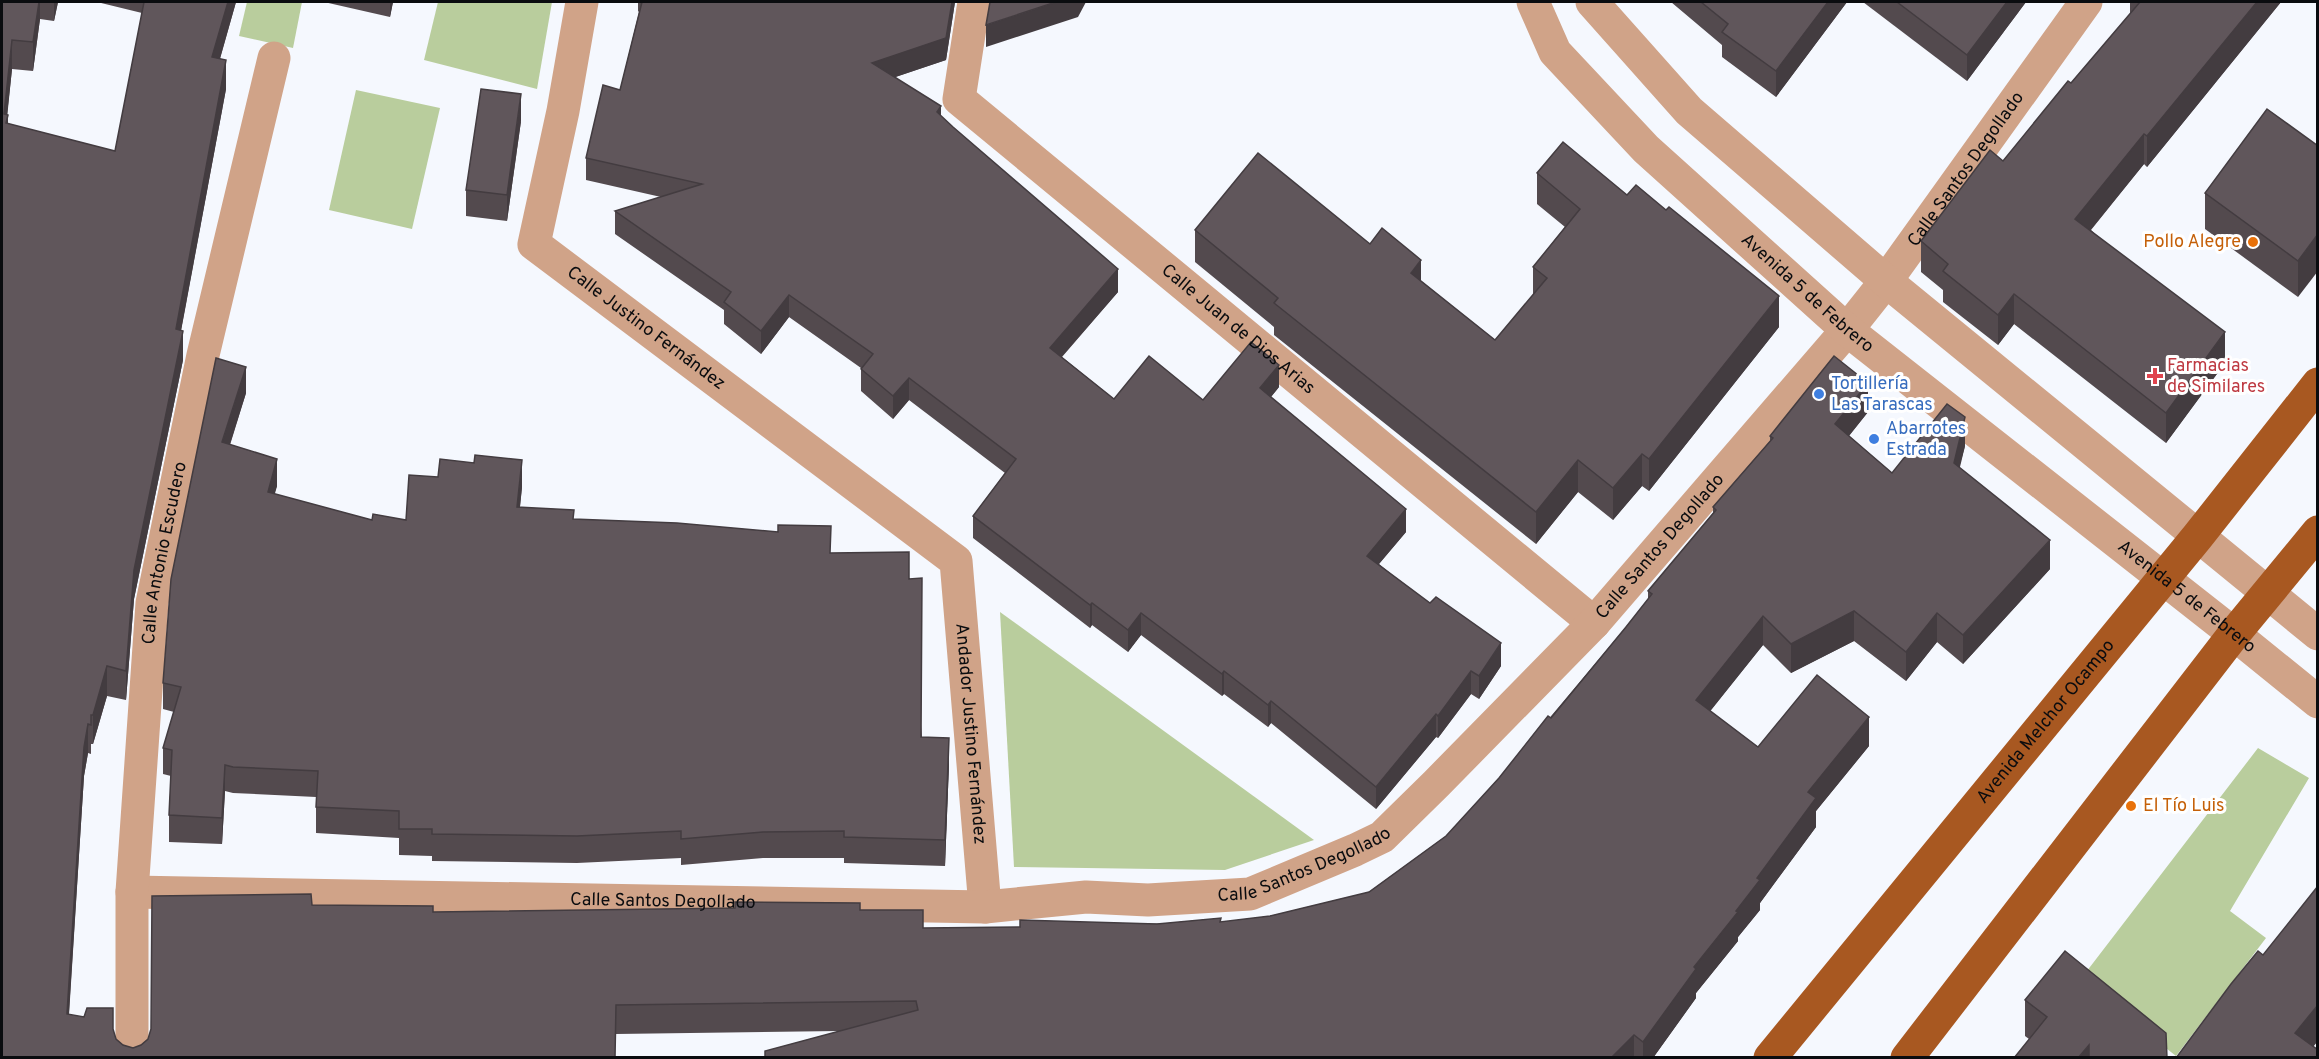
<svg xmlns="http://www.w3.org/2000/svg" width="2319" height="1059" viewBox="0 0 2319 1059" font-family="Overpass,sans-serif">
<rect width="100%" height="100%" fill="#f5f8fe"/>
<g fill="#b9cd9d">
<polygon points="247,2 302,2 293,48 239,36"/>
<polygon points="438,2 552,2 537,89 424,60"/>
<polygon points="356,90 440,108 412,229 329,210"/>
<polygon points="1000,612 1314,840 1225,870 1014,867"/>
<polygon points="2258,748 2309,778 2230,911 2266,938 2176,1056 2080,980"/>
</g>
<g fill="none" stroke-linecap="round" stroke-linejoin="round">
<g stroke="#d0a388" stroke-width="33">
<path id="s1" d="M582 2 563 111 534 244 956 561 985 907"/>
<path id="s2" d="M974 2 959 99 1594 623"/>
<path id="s3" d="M132 892 985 907 1086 897 1148 900 1250 894 1355 850 1382 837 1436 784 1594 623 1847 330 1886 281 2086 2"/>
<path id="s4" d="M132 1058V892L152 603 203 355 274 58"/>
</g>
<g stroke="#d0a388" stroke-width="33">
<path id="s5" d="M1533 2 1555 52 1646 149 1847 330 2234 634 2318 702"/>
<polyline points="1592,2 1689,111 1886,281 2318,634"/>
</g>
<g stroke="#a85821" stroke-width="33">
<path id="s6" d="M1770 1058 2198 536 2318 384"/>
<polyline points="1907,1058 2234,634 2318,532"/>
</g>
</g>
<g fill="#534a4e">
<polygon points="2,2 58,2 54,21 40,19 33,71 12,69 7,115 8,124 115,151 142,13 97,2 236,2 220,59 226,89 181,330 183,360 134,599 126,700 107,696 93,744 91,744 91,754 88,753 84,776 69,1015 113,1029 116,1039 123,1045 133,1048 141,1045 312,905 433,912 860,910 923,928 1020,927 1221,922 1270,916 1369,892 1446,836 1499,778 1626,627 1648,599 1648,591 1713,513 1713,507 1770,441 1770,436 1868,412 1849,436 1892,473 1965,446 1959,468 2050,569 1963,664 1937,642 1906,681 1854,641 1791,673 1763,645 1710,711 1758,747 1869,746 1816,811 1816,827 1760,903 1760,910 1738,937 1738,941 1696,993 1696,998 1653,1058 765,1058 839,1031 616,1034 2,1058"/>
<polygon points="324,2 393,2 390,17"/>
<polygon points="638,2 955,2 946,60 895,77 941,116 1118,292 1062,357 1114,399 1203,400 1279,387 1271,397 1406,532 1379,564 1501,666 1479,699 1471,694 1438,738 1436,737 1376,809 1271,723 1268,727 1224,694 1222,696 1141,635 1128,652 1092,625 1090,628 973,538 973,516 1005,473 909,400 893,419 861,391 861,368 789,317 761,354 724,324 724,310 615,234 615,211 661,197 586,180 586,158 620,90 639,12 638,11"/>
<polygon points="1671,2 1847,2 1776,97 1722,57 1722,45"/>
<polygon points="1863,2 2026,2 1967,81"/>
<polygon points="2130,2 2281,2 2147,167 2144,164 2091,230 2225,363 2166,443 2014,324 1998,345 1943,302 1943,290 1921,272 1921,241 2003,161 2071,83 2130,14"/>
<polygon points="521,121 507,221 466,216 466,190"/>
<polygon points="2318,146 2298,297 2205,229 2205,193"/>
<polygon points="1537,173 1779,327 1649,491 1642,486 1613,520 1578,492 1536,544 1274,335 1274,327 1195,262 1195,230 1370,244 1421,281 1495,340 1533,295 1533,267 1565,227 1537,204"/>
<polygon points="246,367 246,393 230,445 277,486 274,494 372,520 406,520 522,487 520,507 574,519 831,553 909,579 922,737 949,764 945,866 844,863 844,858 763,858 681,865 681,858 577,863 432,861 432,856 399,855 399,838 316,833 316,797 233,793 225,791 222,844 169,842 169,815 171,776 163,774 163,748 174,712 163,709 163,683"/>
<polygon points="2025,1000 2167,1058 2029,1039 2025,1036"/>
</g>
<g fill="#433c40">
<polygon points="39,2 40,2 40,19 33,71 33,42"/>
<polygon points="54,2 58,2 54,21"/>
<polygon points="228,2 236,2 212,86 212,57"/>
<polygon points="390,2 393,2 390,17"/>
<polygon points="952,2 955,2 946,60 872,85 872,63"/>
<polygon points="1056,2 1086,2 1078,17 986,47 986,25"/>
<polygon points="1828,2 1847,2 1776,97 1776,71"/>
<polygon points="2007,2 2026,2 1967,81 1967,55"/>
<polygon points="2257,2 2281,2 2147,167 2147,136"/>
<polygon points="12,40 12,69 7,118 8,115 8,144 4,114"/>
<polygon points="226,60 226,89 176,358 176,329"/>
<polygon points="521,94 521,121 507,221 507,195"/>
<polygon points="941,106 941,129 937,112"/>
<polygon points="2144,134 2144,164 2075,249 2075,219"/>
<polygon points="2318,234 2318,271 2298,297 2298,261"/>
<polygon points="1421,260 1421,292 1411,273"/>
<polygon points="1118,269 1118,292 1050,370 1050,348"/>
<polygon points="2014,294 2014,324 1998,345 1998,315"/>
<polygon points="789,295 789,317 761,354 761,331"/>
<polygon points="1779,296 1779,327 1649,491 1649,459"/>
<polygon points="183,331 183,360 134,599 126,700 126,671 134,570"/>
<polygon points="2225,332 2225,363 2166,443 2166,413"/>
<polygon points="1279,365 1279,387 1260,410 1260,388"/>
<polygon points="246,367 246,393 222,469 222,442"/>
<polygon points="909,378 909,400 893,419 893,396"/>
<polygon points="1868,383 1868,412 1835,453 1835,424"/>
<polygon points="1965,417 1965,446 1954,492 1954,463"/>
<polygon points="1642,454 1642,486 1613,520 1613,488"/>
<polygon points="277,459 277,486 268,519 268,492"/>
<polygon points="522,460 522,487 517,534 517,507"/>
<polygon points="1578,460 1578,492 1536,544 1536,512"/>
<polygon points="1406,509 1406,532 1367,578 1367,556"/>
<polygon points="2050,540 2050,569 1963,664 1963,635"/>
<polygon points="1092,603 1092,625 1090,628 1090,605"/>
<polygon points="1854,611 1854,641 1791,673 1791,644"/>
<polygon points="1141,613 1141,635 1128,652 1128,630"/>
<polygon points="1937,613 1937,642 1906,681 1906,652"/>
<polygon points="1763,616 1763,645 1696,729 1696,700"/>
<polygon points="1501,643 1501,666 1479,699 1479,676"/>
<polygon points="107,666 107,696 93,744 93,715"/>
<polygon points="1224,671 1224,694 1222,696 1222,674"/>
<polygon points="1471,671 1471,694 1438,738 1438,716"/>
<polygon points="1271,701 1271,723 1268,727 1268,705"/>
<polygon points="1436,714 1436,737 1376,809 1376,787"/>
<polygon points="1869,717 1869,746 1816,811 1816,827 1760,903 1760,910 1738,937 1738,941 1696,993 1696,998 1653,1058 1643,1058 1643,1042 1694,967 1736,911 1808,792"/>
<polygon points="88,724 88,753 84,776 67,1043 67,1014 84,747"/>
<polygon points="949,738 949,764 945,866 945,840"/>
<polygon points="225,765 225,791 222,844 222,818"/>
<polygon points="2318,1005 2318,1041 2304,1058 2295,1033"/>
<polygon points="1634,1035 1634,1058 1611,1058"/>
<polygon points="2089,1045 2089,1058 2078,1058"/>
</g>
<g fill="#60565b" stroke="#433c40" stroke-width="1.5">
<polygon points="2,2 39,2 33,42 12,40 4,114 8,115 6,123 115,151 144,2 228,2 212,57 226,60 176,329 183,331 134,570 126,671 107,666 93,715 91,715 91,725 88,724 84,747 67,1014 84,1017 87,1008 113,1008 113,1029 116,1039 123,1045 133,1048 141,1045 148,1039 151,1029 152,896 311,894 312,905 433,906 433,912 735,908 735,902 860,903 860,910 923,910 923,928 1020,927 1020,920 1157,924 1221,918 1220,922 1270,916 1369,892 1446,836 1499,778 1548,716 1551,718 1626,627 1652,594 1648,591 1716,510 1713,507 1773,438 1770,436 1834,356 1868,383 1835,424 1892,473 1947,404 1965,417 1954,463 2050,540 1963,635 1937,613 1906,652 1854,611 1791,644 1763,616 1696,700 1758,747 1817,675 1869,717 1808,792 1816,798 1757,878 1760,880 1736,911 1738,912 1694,967 1696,969 1643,1042 1634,1035 1611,1058 765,1058 765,1051 918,1010 916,1001 616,1005 615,1058 2,1058"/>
<polygon points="642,2 952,2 946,38 872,63 941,106 937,112 953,127 1118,269 1050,348 1114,399 1149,356 1203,400 1251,342 1279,365 1260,388 1406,509 1367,556 1430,603 1436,597 1501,643 1479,676 1471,671 1438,716 1436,714 1376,787 1271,701 1268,705 1224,671 1222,674 1141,613 1128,630 1092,603 1090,605 973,516 1016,459 909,378 893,396 861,369 873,354 789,295 761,331 724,302 731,292 615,211 702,184 586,158 603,85 620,90"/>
<polygon points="990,2 1056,2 986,25"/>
<polygon points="1701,2 1828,2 1776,71 1722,32 1728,24"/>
<polygon points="1897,2 2007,2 1967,55"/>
<polygon points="2140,2 2257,2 2147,136 2144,134 2075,219 2225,332 2166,413 2014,294 1998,315 1943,271 1948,264 1921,241 1990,150 2003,161 2068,81 2071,83"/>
<polygon points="481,89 521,94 507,195 466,190"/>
<polygon points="2267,109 2318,146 2318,234 2298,261 2205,193"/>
<polygon points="1563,142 1627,195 1636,185 1666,210 1669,207 1779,296 1649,459 1642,454 1613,488 1578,460 1536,512 1274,303 1278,298 1195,230 1258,153 1370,244 1382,228 1421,260 1411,273 1495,340 1547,278 1533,267 1580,209 1537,173"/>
<polygon points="216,358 246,367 222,442 277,459 268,492 372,520 373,514 406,520 409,475 438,477 440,459 474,463 475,455 522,460 517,507 574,510 573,519 677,523 778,532 778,525 831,526 830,553 909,552 909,579 922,578 921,737 949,738 945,840 844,837 844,831 763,832 681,839 681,831 577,836 432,834 432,829 399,829 399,811 316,807 318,771 233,767 225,765 222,818 169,815 172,750 163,748 181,687 163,683 171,579"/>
<polygon points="2318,886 2318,1005 2295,1033 2318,1050 2318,1058 2176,1058 2231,984 2258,951 2263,955"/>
<polygon points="2065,951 2166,1033 2167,1058 2089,1058 2089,1045 2078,1058 2014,1058 2047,1017 2025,1000"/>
</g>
<g fill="#e8710a" stroke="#fff" stroke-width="2">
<circle cx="2253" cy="242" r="6"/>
<circle cx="2131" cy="806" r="6"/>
</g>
<path fill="#e0444e" stroke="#fff" stroke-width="2" d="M2152 367h6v6h6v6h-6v6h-6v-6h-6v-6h6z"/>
<g fill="#3f7fe0" stroke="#fff" stroke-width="2">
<circle cx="1819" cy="394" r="6"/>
<circle cx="1874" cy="439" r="6"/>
</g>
<g text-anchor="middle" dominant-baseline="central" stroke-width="6" stroke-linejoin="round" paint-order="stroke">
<g font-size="18" fill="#0a0c0f" stroke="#fff">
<text stroke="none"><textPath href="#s3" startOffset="2151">Calle Santos Degollado</textPath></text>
<text stroke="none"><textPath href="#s5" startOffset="404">Avenida 5 de Febrero</textPath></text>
<text stroke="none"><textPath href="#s1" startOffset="387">Calle Justino Fernández</textPath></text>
<text stroke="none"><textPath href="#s2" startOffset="460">Calle Juan de Dios Arias</textPath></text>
<text stroke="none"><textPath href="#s3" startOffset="1665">Calle Santos Degollado</textPath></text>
<text stroke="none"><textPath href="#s4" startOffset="507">Calle Antonio Escudero</textPath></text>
<text stroke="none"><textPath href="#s5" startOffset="890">Avenida 5 de Febrero</textPath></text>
<text stroke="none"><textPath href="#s6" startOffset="435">Avenida Melchor Ocampo</textPath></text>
<text stroke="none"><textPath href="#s1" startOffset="948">Andador Justino Fernández</textPath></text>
<text stroke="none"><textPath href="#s3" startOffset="1179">Calle Santos Degollado</textPath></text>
<text stroke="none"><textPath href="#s3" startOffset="531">Calle Santos Degollado</textPath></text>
</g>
<g font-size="18" fill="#c56008" stroke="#fff" text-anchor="end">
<text x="2241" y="242">Pollo Alegre</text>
<text x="2143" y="806" text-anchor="start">El Tío Luis</text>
</g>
<g font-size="18" fill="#be3a42" stroke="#fff" text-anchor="start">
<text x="2167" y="366">Farmacias<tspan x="2167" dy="21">de Similares</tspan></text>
</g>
<g font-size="18" fill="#366cbe" stroke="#fff" text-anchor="start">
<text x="1831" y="384">Tortillería<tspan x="1831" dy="21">Las Tarascas</tspan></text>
<text x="1886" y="429">Abarrotes<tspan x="1886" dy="21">Estrada</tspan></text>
</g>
</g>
<rect width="2319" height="1059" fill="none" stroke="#0a0c0f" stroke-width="6"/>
</svg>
